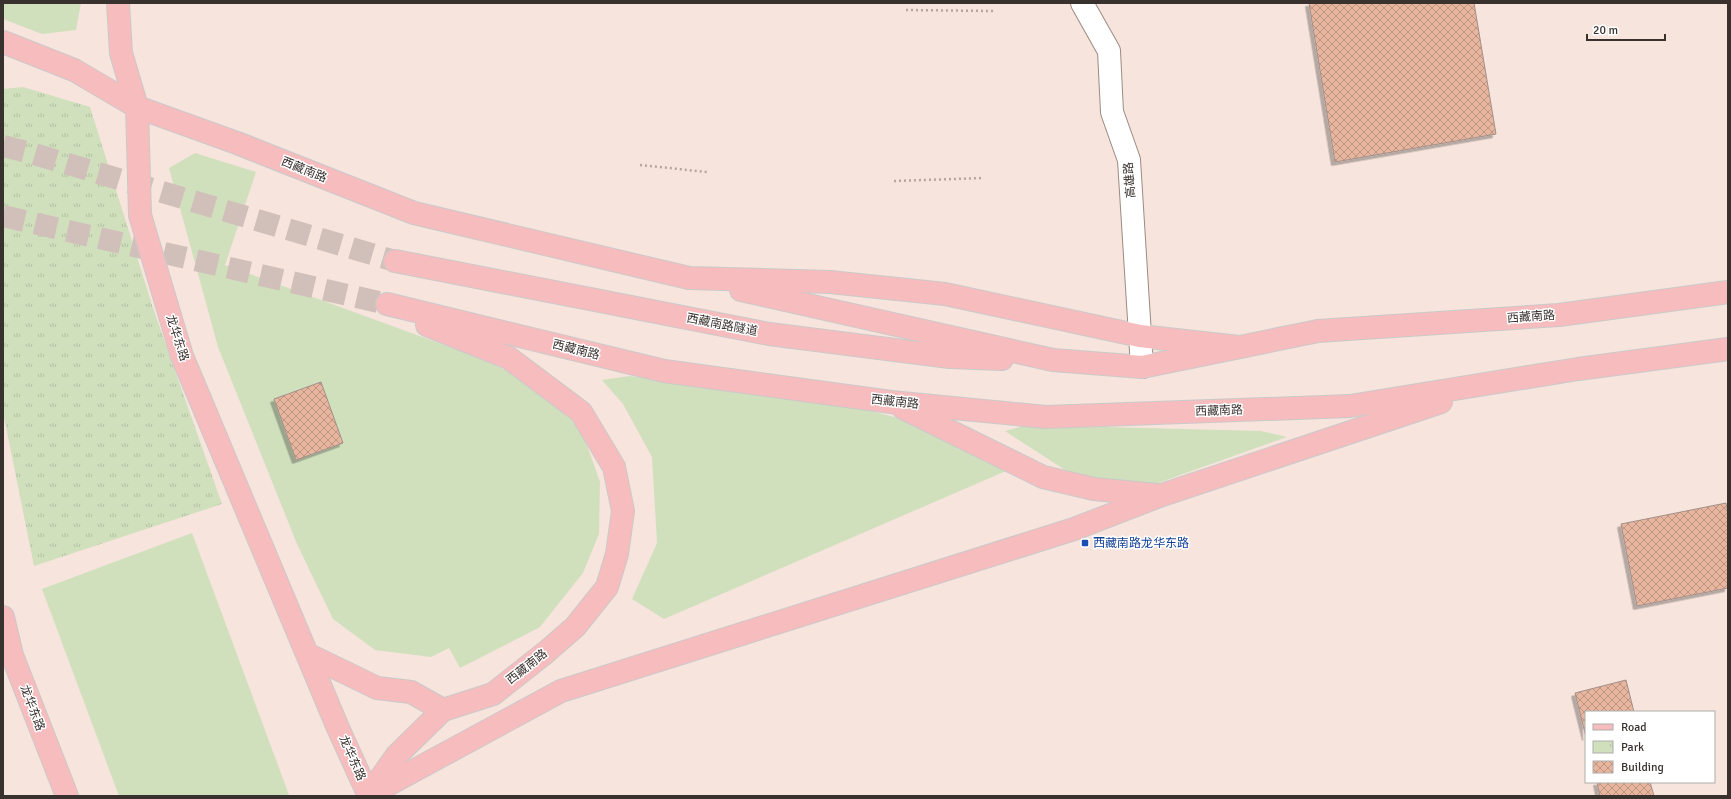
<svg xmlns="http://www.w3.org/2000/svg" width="1731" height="799" viewBox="0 0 1731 799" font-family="Signika,'Noto Sans SC',sans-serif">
<defs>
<pattern id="park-tufts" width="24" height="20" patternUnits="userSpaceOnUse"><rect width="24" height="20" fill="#d0e0bd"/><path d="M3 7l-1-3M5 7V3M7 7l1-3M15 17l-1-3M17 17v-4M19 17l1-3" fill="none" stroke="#b3c1a3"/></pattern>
<pattern id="building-cross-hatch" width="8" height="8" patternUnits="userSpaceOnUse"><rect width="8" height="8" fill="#e8b59f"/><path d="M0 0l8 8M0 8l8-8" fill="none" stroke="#bd9482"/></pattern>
<filter id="shadow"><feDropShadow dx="-3.5" dy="3.5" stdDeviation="0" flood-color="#0004"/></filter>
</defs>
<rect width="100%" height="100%" fill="#f7e4dd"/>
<g fill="#d0e0bd">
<polygon points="3,3 81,3 76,30 42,34 3,19"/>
<polygon points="195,153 256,172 225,265 466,353 515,374 552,396 583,434 600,482 599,534 583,573 540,627 460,668 449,648 431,657 375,650 333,619 297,544 218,347 169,168"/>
<polygon points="630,376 867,410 910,421 1006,471 664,619 632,599 657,543 652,457 623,404 602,380"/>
<polygon points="1027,425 1261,431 1287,437 1158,483 1117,484 1065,470 1005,431"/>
<polygon points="192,533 289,795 287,796 119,796 42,589"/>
</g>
<polygon fill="url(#park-tufts)" points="23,87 90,107 153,308 222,504 34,566 3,412 3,89"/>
<g fill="url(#building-cross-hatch)" stroke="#a09089" filter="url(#shadow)">
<polygon points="1309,3 1474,3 1496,134 1335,162"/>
<polygon points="321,382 343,443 296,460 274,399"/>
<polygon points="1726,503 1728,514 1728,588 1637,606 1621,524"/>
<polygon points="1626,680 1634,712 1586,712 1586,737 1575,693"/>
<polygon points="1597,782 1650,782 1654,796 1600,796"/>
</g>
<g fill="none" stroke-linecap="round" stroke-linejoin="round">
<g stroke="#d1c0ba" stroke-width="22" stroke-dasharray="22 11" stroke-linecap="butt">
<polyline points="3,146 31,153 395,261"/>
<polyline points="3,216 387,304"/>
</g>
<g stroke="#9b8b84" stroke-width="24">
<polyline id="minor" points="1082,3 1109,51 1112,112 1129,160 1142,367"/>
</g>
<g stroke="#cbc9c9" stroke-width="24">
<g id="major">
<polyline points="118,3 121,53 137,107 140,215 182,356 338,728 369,796"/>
<polyline points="3,42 74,70 137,107 237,143 414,213 689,278 830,282 945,294 1140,336 1239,347"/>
<polyline points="395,261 769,334 950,357 1002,359"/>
<polyline points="741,290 1053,360 1142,367 1318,331 1559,315 1728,292"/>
<polyline points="387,304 664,371 891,402 1046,417 1350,406 1578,369 1728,349"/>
<polyline points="903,408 1043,477 1094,489 1157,495"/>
<polyline points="3,617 12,655 67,796"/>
<polyline points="309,655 377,688 411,692 443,710"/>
<polyline points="370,793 397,755 443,710 493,694 545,653 575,627 607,587 617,554 623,511 614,467 581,412 509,358 427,325"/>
<polyline points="369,795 561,691 1074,529 1162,495 1441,402"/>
</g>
</g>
<g stroke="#b4a6a0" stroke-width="2.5" stroke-dasharray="2 3" stroke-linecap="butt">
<polyline points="906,10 993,11"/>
<polyline points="640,165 707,172"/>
<polyline points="894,181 983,178"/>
</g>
<use href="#minor" stroke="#fff" stroke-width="22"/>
<use href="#major" stroke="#f7bcbe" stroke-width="22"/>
</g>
<rect fill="#1a4fb4" stroke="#fff" stroke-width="1.5" x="1081" y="539" width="8" height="8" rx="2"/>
<g text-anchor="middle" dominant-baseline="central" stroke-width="3" stroke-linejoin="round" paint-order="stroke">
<g font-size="12" fill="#38312e" stroke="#fff">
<text transform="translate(304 170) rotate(22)">西藏南路</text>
<text transform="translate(1130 180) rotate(-95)">高雄路</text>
<text transform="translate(1531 317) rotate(-4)">西藏南路</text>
<text transform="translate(722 325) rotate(11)">西藏南路隧道</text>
<text transform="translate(177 338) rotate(72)">龙华东路</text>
<text transform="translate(576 350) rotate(14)">西藏南路</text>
<text transform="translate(895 402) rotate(6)">西藏南路</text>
<text transform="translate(1219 411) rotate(-2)">西藏南路</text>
<text transform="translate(527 667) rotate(-38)">西藏南路</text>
<text transform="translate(32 708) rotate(69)">龙华东路</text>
<text transform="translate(352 758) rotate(66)">龙华东路</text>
</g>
<g font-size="12" fill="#164399" stroke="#fff" text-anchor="start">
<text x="1093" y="543">西藏南路龙华东路</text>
</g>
</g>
<rect width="1731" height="799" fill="none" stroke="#38312e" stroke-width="8"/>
<rect x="1585" y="711" width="130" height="72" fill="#ffffff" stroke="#afadab"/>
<rect x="1593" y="724" width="20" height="6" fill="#f7bcbe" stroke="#afadab"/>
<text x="1621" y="731" font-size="12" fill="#38312e">Road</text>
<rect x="1593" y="741" width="20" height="12" fill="url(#park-tufts)" stroke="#afadab"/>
<text x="1621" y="751" font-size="12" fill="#38312e">Park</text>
<rect x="1593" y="761" width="20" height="12" fill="url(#building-cross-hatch)" stroke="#afadab"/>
<text x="1621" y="771" font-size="12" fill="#38312e">Building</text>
<path d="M1587 34v6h78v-6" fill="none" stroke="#38312e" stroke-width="2"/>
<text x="1593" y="34" font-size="12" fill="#38312e" stroke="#ffffff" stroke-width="3" paint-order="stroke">20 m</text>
</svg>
